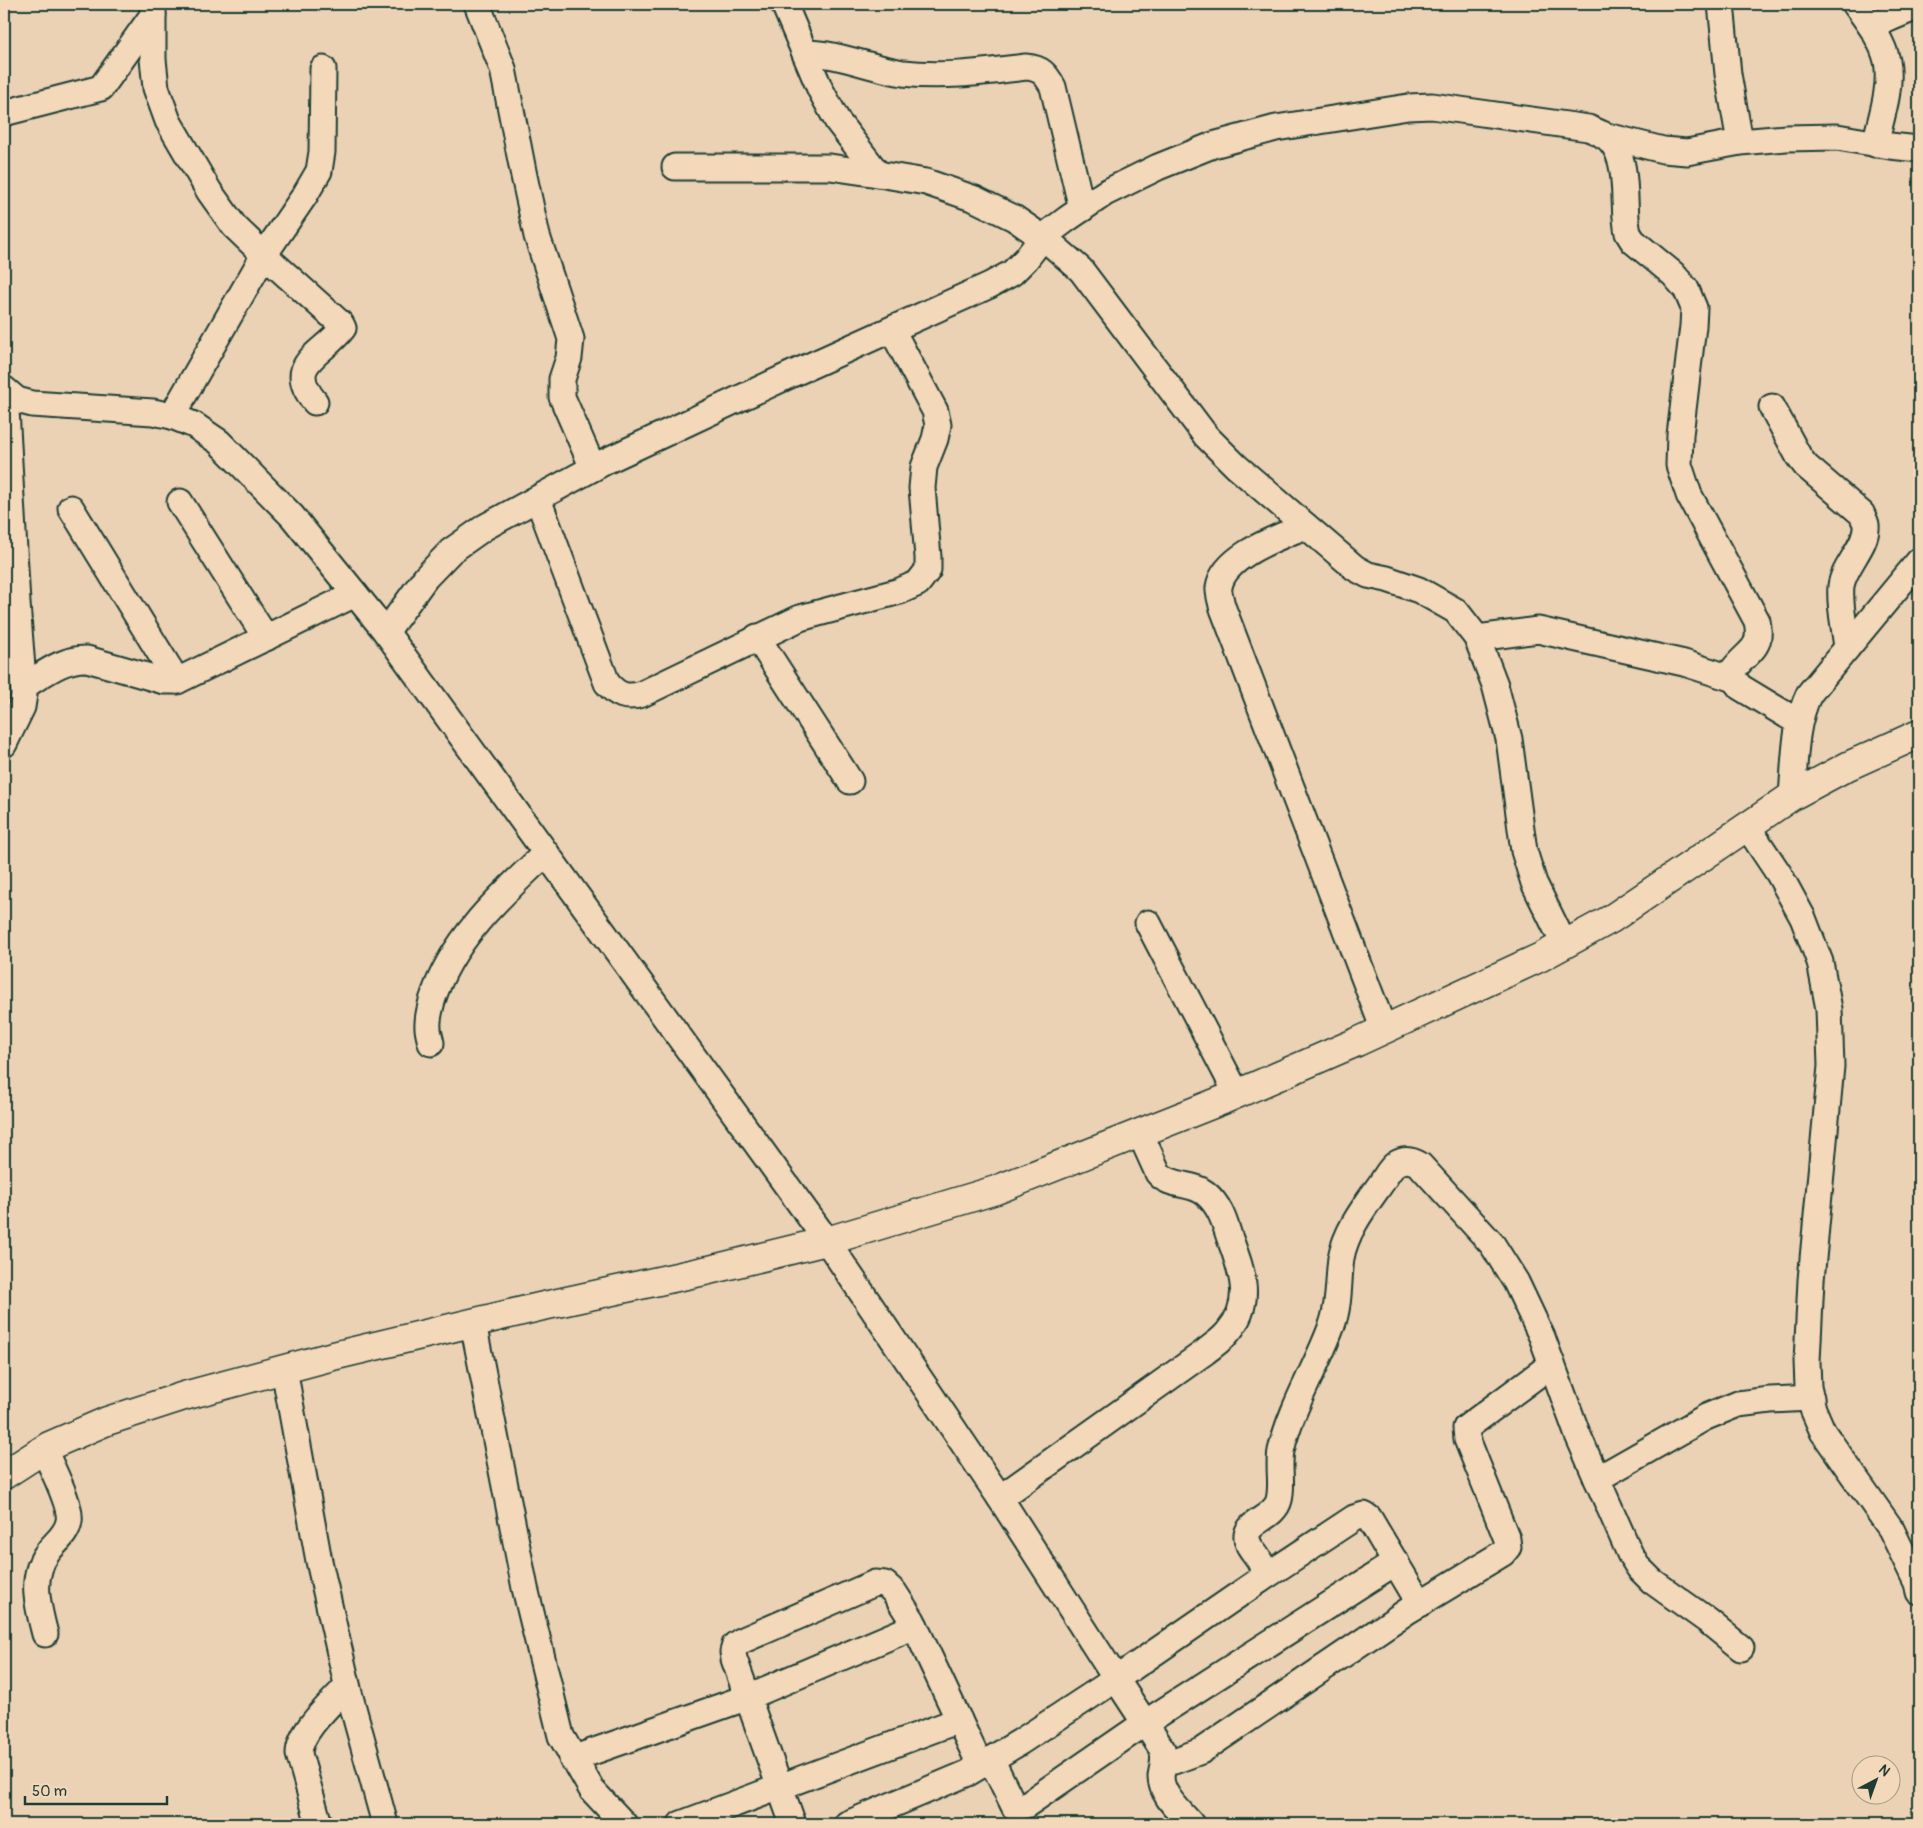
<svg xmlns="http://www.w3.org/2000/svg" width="1923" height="1828" viewBox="0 0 1923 1828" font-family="Pangolin,sans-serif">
<rect width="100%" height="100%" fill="#ebd2b5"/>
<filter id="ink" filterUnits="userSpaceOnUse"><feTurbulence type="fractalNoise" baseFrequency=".02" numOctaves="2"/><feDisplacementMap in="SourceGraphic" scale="10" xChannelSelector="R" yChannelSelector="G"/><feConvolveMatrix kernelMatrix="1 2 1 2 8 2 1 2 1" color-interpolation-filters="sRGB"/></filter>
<g filter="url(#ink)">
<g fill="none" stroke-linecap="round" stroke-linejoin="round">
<g stroke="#1f3d34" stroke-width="29">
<g id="minor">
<polyline points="153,4 153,59 156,88 168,121 209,191 234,226 264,255 172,416"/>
<polyline points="477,4 503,69 524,176 537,236 571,339 569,358 562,379 562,397 593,468"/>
<polyline points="784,4 820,89 838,122 878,174"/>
<polyline points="1721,4 1728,74 1740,142"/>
<path d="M1855 4C1867 21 1882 39 1887 61 1892 87 1881 118 1875 144"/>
<polyline points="1871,26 1912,9 1917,4"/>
<path d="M805 53C839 53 870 68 903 73 944 78 985 72 1026 67 1041 68 1046 74 1053 87L1082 209"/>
<polyline points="4,113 101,88 153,15"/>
<polyline points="1603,135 1663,150 1687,152 1740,142 1786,138 1837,137 1890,146 1919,149"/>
<polyline points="675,167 830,167 878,174 926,182 975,199 1014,218 1049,242 1081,270 1206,436 1236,466 1355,568 1368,575 1387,579 1419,590 1456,611 1477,638 1495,685 1509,739 1524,851 1534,883 1564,944"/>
<polyline points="4,389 17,400 32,404 153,412 172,416 194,425 219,442 292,516 386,632 827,1241 1000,1498 1116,1679 1020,1742 968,1773 847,1824"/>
<path d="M315 402C283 363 323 355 343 328L341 324 264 255 305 195 319 171 322 152 323 69"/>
<path d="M1772 407 1799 457 1806 466 1862 514C1863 518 1866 522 1866 525 1868 545 1844 565 1841 586 1839 606 1845 628 1847 648"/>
<path d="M538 499 607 683C617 695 626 699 642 694L800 618 900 591 918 583 928 570V557L922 488 924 467 935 439 938 425 935 411 892 330"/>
<polyline points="180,502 266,638"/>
<polyline points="71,508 177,681"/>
<path d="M1305 526C1280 537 1224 555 1219 587 1218 592 1221 600 1222 606L1384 1030"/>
<path d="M386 632 426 577 451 551 485 527 606 461 792 374 990 285 1012 273 1026 259 1043 237 1067 219 1105 193 1158 167 1213 145 1276 128 1408 107 1432 106 1588 128C1593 130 1598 132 1602 134 1633 152 1621 203 1628 233L1633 241 1673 274 1686 289 1694 308 1693 326 1680 435 1679 465 1689 495 1757 621C1763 650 1748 650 1733 670L1734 679 1740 687 1798 722"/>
<polyline points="757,637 850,781"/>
<polyline points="1477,638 1538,630 1684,663 1734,679"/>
<path d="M24 686C44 674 63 658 87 659L164 681H177L355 594"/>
<polyline points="4,744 22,707 24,694 17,603 5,392"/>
<path d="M1792 796C1795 761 1794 725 1809 694L1919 561"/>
<polyline points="1747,826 1779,874 1803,918 1820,962 1829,1009 1831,1066 1811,1280 1807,1361 1808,1387 1813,1409 1823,1432 1891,1529 1917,1583 1919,1592"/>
<polyline points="1148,923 1237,1094"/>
<path d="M431 1043C430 1038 428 1032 428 1028 427 1019 430 1009 432 1001 451 940 501 895 546 853"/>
<polyline points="473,1323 525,1588 561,1736 592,1790 624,1824"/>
<polyline points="284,1369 319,1561 349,1693 385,1824"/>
<path d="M44 1449C50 1465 72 1505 69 1521 67 1535 55 1542 48 1552 29 1577 38 1606 45 1634"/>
<path d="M1000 1498 1205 1352C1212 1346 1222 1340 1228 1332 1255 1301 1241 1269 1229 1236 1224 1220 1219 1204 1205 1193 1191 1182 1169 1187 1158 1173L1140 1133"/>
<polyline points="1260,1580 1354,1518 1364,1515 1369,1518 1420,1604"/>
<polyline points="1741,1648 1708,1621 1652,1581 1639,1568 1630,1554 1597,1479 1706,1417 1738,1404 1770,1400 1811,1398"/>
<polyline points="572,1759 748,1697 915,1626"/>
<polyline points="991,1759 1015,1808 1026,1805 1145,1723 1396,1562"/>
<polyline points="1164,1762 1174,1761 1201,1751 1409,1610 1503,1553 1508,1547 1507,1539 1467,1439 1466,1428 1552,1364"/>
<path d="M319 1824 299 1754C299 1731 332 1703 347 1686"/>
<polyline points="681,1824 959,1720"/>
<polyline points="793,1824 734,1659 733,1652 735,1645 741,1641 875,1583 885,1584 894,1592 912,1620 980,1765"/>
<path d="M1191 1824C1180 1811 1161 1795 1161 1777 1162 1767 1166 1759 1162 1749L1116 1679 1260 1580C1270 1559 1245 1552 1247 1535 1249 1521 1275 1517 1279 1500 1283 1485 1278 1467 1281 1451 1291 1407 1317 1367 1332 1325 1340 1303 1338 1280 1341 1258 1346 1230 1366 1205 1382 1182 1386 1176 1390 1168 1396 1164 1405 1158 1412 1160 1420 1165L1492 1244 1516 1282 1542 1337 1577 1433 1597 1479"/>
</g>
</g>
<g stroke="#1f3d34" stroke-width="31">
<polyline id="highway" points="4,1475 49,1446 107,1421 184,1396 333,1356 539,1307 709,1270 827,1241 996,1190 1223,1100 1357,1042 1541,957 1611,919 1792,796 1848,766 1919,734"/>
</g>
<use href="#minor" stroke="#f3d8ba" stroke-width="25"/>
<use href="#highway" stroke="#f3d8ba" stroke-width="28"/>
</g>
</g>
<rect width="1923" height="1828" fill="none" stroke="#f3d8ba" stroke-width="20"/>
<rect x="10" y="10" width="1903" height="1808" fill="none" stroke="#1f3d34" stroke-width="2" filter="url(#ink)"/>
<g transform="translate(1876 1780) rotate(41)"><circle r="24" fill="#f3d8ba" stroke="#9e9a84"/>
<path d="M0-4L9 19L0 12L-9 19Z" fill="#1f3d34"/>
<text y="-8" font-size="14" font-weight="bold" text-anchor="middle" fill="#1f3d34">N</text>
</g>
<path d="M25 1796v8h142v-8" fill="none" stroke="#1f3d34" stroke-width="2.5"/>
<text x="32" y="1796" font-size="15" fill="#1f3d34" stroke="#f3d8ba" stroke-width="4" paint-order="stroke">50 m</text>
</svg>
